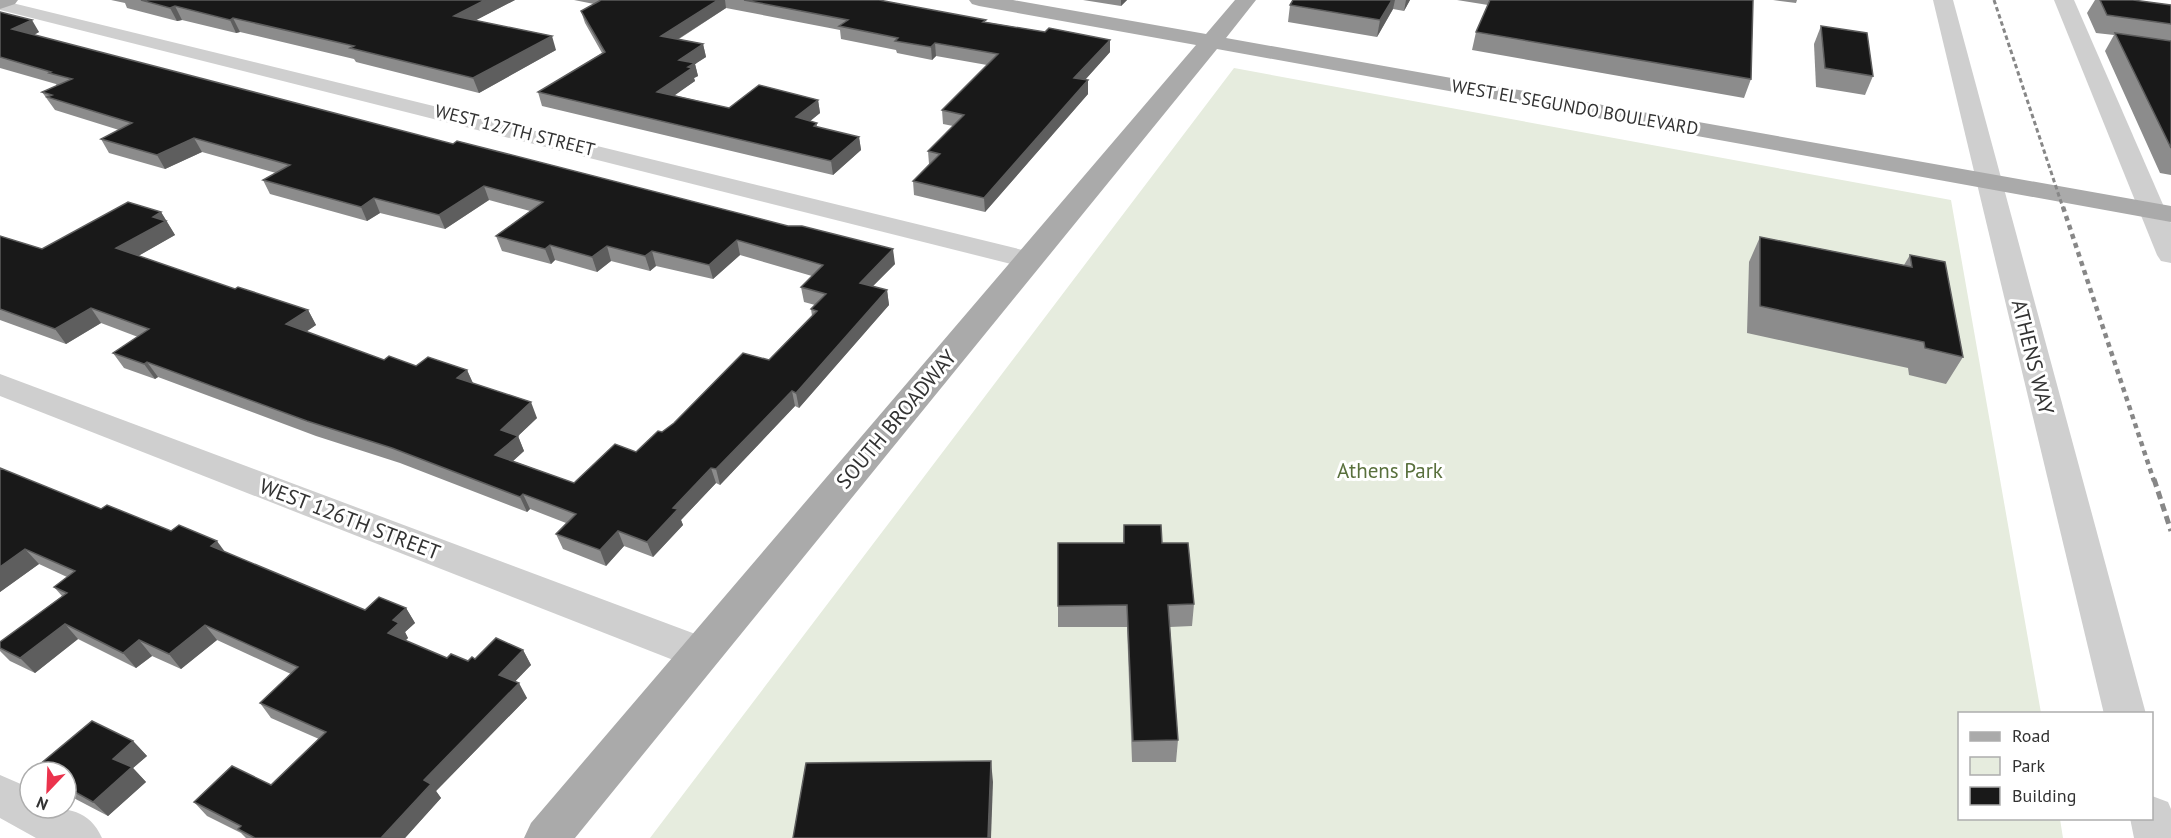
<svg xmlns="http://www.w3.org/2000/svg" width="2171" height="838" viewBox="0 0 2171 838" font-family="'PT Sans',sans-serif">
<rect width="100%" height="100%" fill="#fff"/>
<polygon fill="#e6ecde" points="1234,68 1951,200 2041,713 1960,714 1960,818 2060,819 2063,838 650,838"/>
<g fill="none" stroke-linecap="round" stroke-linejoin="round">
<g fill="#cfcfcf" fill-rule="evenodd">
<polygon points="0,0 1039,254 1043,260 1039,266 1029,268 1019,266 0,10"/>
<polygon points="1933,0 1953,0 2146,714 2104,714"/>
<polygon points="2054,0 2074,0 2171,223 2171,263 2161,261 2157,255"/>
<polygon points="0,374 714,641 720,653 714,665 700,669 686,665 0,396"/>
<path d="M0 775 30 788V808C61 808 88 806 102 838H36L0 818Z"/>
<polygon points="2152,796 2168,802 2171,809 2171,838 2134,838 2130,818 2152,818"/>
</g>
<g fill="#aaa" fill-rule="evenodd">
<polygon points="0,0 18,0 15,4 0,9"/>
<polygon points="969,0 1013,0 1206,34 1235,0 1256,0 1226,38 2171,206 2171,222 1217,49 575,838 524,838 531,823 1196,45 979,6 972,4"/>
</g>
<polyline stroke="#878787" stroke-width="3" stroke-dasharray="4.5 3" stroke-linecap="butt" points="1994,0 2063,208"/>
<polyline stroke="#878787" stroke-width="4.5" stroke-dasharray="5 4.5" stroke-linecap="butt" points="2063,207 2154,481"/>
<polyline stroke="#878787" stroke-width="5" stroke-dasharray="8 5" stroke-linecap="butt" points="2154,479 2171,531"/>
</g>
<g fill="#8c8c8c">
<polygon points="111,0 515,0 476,20 556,50 479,93 356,62 354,59 240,32 236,33 182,20 177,21 127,8 125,3"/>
<polygon points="574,0 879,0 986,22 1045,32 1110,40 1110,52 1085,80 1088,94 985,212 914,195 913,181 929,164 928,151 953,126 943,124 942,110 987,65 936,56 932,60 897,53 896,50 841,39 840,30 726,8 679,39 703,44 706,57 695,64 698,76 694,78 695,81 674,95 729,108 818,100 820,113 810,121 817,123 817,127 859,137 861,150 833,175 542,106 538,92 602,53 585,23 581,11 594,4"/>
<polygon points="1083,0 1127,0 1121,6"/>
<polygon points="1293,0 1410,0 1404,11 1393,9 1377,37 1288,22 1290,5"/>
<polygon points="1457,0 1753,0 1751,79 1744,98 1472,50 1476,32 1488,5"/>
<polygon points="1773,0 1797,0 1796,3"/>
<polygon points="2095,0 2133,0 2171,5 2171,175 2160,173 2105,51 2114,35 2096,33 2087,13"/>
<polygon points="0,12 39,32 34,35 895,264 873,286 887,290 889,305 799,408 795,406 720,485 716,483 681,520 683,525 653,557 624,546 606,566 563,549 556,534 566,523 530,509 527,512 400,463 316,436 158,377 155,379 124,368 113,353 138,337 101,323 66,344 0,320 0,236 42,249 161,212 175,235 138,256 235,289 308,310 316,325 306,332 384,360 416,366 467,370 473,383 537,418 518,436 524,451 513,461 574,483 636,452 662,432 769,360 812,316 811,309 815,305 804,302 801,287 812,276 740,255 713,279 656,266 650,271 611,261 597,272 555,260 551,264 502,251 496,236 530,211 489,200 445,229 380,213 367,221 270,194 263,180 276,173 202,152 165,169 109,153 101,139 119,130 55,110 42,92 57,86 56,84 0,68"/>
<polygon points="1821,26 1873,76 1865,95 1816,87 1814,44"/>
<polygon points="1760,237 1904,265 1910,255 1963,357 1946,384 1909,375 1908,368 1747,333 1749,262"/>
<polygon points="0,468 101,509 171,531 225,552 365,610 406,608 415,623 405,632 408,638 405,641 447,658 468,661 475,659 523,650 531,665 515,681 527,698 436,791 441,798 405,838 246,838 241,833 207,816 194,802 271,785 319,739 271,718 260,703 291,674 217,640 181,669 152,656 136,668 78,639 35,673 10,661 0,651 0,642 62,596 54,587 67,577 39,564 0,592"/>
<polygon points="1124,525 1162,543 1194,604 1192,626 1170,627 1178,740 1176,762 1132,762 1127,627 1058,627 1058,606 1123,543"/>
<polygon points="133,741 147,756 133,768 146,782 108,816 66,794 66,772 35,772 33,770"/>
</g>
<g fill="#5e5e5e">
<polygon points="485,0 515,0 459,29 454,16"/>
<polygon points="718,0 725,0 726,8 664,48 661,36"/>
<polygon points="1121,0 1127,0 1121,6"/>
<polygon points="1392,0 1395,0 1393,9 1377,37 1380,20"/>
<polygon points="1406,0 1410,0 1404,11"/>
<polygon points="175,6 182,20 177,21 170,8"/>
<polygon points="233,18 240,32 236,33 230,20"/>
<polygon points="32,20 39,32 20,42 12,29"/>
<polygon points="552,36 556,50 479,93 473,78"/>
<polygon points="1110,40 1110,52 1075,91 1074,78"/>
<polygon points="935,43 936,56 932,60 931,47"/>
<polygon points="703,44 706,57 695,64 698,76 694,78 695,81 661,105 657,92 679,60"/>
<polygon points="1088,80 1088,94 985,212 984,198"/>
<polygon points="818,100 820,113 798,131 796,117"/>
<polygon points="859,137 861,150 833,175 831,161"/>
<polygon points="194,138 202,152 165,169 157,155"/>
<polygon points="484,186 489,200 445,229 439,215"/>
<polygon points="374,198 380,213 367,221 361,207"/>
<polygon points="161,212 175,235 126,263 116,248 153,217"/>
<polygon points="737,240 740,255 713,279 709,265"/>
<polygon points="550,245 555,260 551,264 545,249"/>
<polygon points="607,246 611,261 597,272 592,257"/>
<polygon points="893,249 895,264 862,297 860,283"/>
<polygon points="652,251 656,266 650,271 645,256"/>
<polygon points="887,290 889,305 799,408 796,393"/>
<polygon points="91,308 101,323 66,344 55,329"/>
<polygon points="308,310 316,325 295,339 286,324"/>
<polygon points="147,362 158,377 155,379 144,364"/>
<polygon points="467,370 474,386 457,378"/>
<polygon points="792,391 795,406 720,485 716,469"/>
<polygon points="531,402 537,418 518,436 524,451 502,471 495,455 501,430"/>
<polygon points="711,468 716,483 681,520 683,525 653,557 647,542 673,508"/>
<polygon points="523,494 530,509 527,512 520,497"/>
<polygon points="618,531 624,546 606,566 600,550"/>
<polygon points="217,541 228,556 211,546"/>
<polygon points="25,549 39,564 0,592 0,567"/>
<polygon points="406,608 415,623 405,632 408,638 397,648 388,633 393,620"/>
<polygon points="65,624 78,639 35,673 20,658"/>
<polygon points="205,625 217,640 181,669 169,654"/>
<polygon points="139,640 152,656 136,668 123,653"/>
<polygon points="523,650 531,665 507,690 499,675"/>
<polygon points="519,683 527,698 436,791 441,798 405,838 381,838 424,780"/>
<polygon points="133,741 147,756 133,768 146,782 108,816 93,802 113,759"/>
<polygon points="991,761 993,782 991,838 988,838"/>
</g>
<g fill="#191919" stroke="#5e5e5e" stroke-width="1.5">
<polygon points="141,0 485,0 454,16 552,36 473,78 350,48 354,46 233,18 230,20 175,6 170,8"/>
<polygon points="601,0 718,0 661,36 703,44 679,60 695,63 688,67 692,68 657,92 729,108 759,85 818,100 796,117 817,123 814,126 859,137 831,161 538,92 605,52 581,11"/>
<polygon points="744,0 879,0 986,20 983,22 1045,32 1049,28 1110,40 1074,78 1088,80 984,198 913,181 940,154 928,151 964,115 942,110 998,54 935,43 931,47 895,41 898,38 839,26 848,20"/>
<polygon points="1293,0 1392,0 1380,20 1290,5"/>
<polygon points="1490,0 1753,0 1751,79 1476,32"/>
<polygon points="2100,0 2133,0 2171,5 2171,24 2107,15"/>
<polygon points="0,12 32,20 12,29 453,144 457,141 788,226 802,226 893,249 860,283 887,290 796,393 792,391 716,469 711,468 673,508 678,509 647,542 618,531 600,550 556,534 576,514 523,494 520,497 392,448 307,421 147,362 144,364 113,353 149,329 91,308 55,329 0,309 0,236 42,249 128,202 161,212 153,217 166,221 116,248 235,289 238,287 308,310 286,324 384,360 389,356 416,366 428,357 467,370 457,378 531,402 501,430 518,436 495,455 574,483 615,444 636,452 658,431 662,432 674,423 743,353 769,360 817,311 811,309 826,294 801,287 823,265 737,240 709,265 652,251 645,256 607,246 592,257 550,245 545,249 496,236 543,202 484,186 439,215 374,198 361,207 263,180 290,165 194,138 157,155 101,139 132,123 47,97 52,95 42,92 72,79 49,73 51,72 0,57"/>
<polygon points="1821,26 1867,33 1873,76 1825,68"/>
<polygon points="2115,33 2171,41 2171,148"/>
<polygon points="1760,237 1912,267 1910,255 1945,262 1963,357 1925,348 1924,342 1760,306"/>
<polygon points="0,468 101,509 107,505 171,531 179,525 217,541 211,546 365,610 379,597 406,608 393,620 399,623 388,633 447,658 451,654 468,661 472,657 475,659 496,638 523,650 499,675 519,683 424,780 431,784 381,838 255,838 238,829 241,826 194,802 232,766 271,785 326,732 260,703 298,667 205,625 169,654 139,640 123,653 65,624 20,658 0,648 0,642 67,593 54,587 75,571 25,549 0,567"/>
<polygon points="1124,525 1161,525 1162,543 1188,543 1194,604 1168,605 1178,740 1133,741 1127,605 1058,606 1058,543 1124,543"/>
<polygon points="92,721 133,741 113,759 132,767 93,802 66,787 66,772 37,772 33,770"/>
<polygon points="991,761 988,838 793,838 806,763"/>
</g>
<g text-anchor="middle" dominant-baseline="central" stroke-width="6" stroke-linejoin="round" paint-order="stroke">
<g font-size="18" fill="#323232" stroke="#fff">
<text transform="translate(1575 107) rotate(10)">WEST EL SEGUNDO BOULEVARD</text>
<text transform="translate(515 130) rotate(14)">WEST 127TH STREET</text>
</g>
<g font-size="21" fill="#323232" stroke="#fff">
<text transform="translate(2033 357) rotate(76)">ATHENS WAY</text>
<text transform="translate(896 419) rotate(-50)">SOUTH BROADWAY</text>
<text transform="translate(350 519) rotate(21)">WEST 126TH STREET</text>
</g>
<g font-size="21" fill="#59703d" stroke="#fff">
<text x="1390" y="470">Athens Park</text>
</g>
</g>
<rect x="1958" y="712" width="195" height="108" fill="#ffffff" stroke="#adadad" stroke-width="1.5"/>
<rect x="1970" y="732" width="30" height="9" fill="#aaaaaa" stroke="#adadad" stroke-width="1.5"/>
<text x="2012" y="742" font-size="18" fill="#323232">Road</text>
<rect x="1970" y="757" width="30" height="18" fill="#e6ecde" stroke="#adadad" stroke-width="1.5"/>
<text x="2012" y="772" font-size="18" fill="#323232">Park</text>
<rect x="1970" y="787" width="30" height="18" fill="#191919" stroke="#adadad" stroke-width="1.5"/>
<text x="2012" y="802" font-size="18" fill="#323232">Building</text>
<g transform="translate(48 790) rotate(203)"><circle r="28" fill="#ffffff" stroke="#adadad" stroke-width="1.5"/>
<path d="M0-4.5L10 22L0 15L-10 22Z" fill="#eb334d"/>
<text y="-9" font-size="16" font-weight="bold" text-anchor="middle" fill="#323232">N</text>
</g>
</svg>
